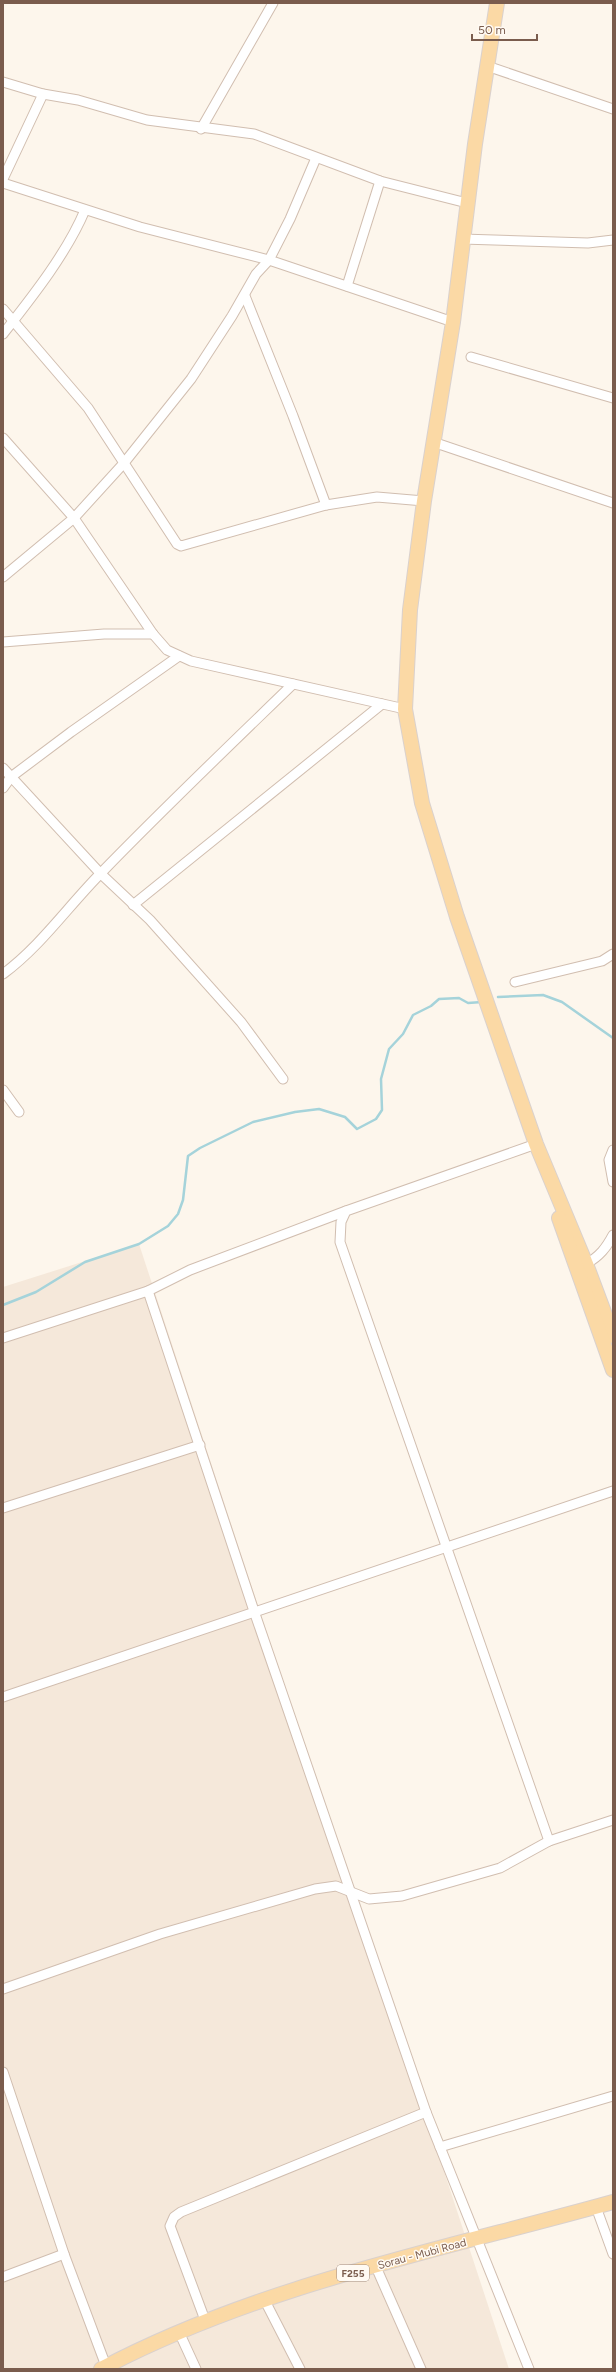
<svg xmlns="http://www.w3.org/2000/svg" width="616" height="2372" viewBox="0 0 616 2372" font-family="Figtree,sans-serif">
<rect width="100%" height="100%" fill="#fdf6ec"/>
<polygon fill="#f5e8da" points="139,1244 509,2369 3,2369 3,1287"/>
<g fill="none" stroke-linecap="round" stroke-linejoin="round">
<g stroke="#a5d3da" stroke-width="2.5">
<polyline points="498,997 543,995 562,1002 613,1038"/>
<polyline points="3,1305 36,1292 85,1262 139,1244 168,1226 178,1214 183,1200 188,1156 200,1148 253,1122 295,1112 319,1109 345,1117 357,1129 376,1119 382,1110 381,1079 389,1049 403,1034 413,1015 431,1006 439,999 459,998 468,1003 482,1002"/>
</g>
<g stroke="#d1beb0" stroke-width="11">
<g id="street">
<polyline points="487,66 613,109"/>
<polyline points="3,82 43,94 78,100 147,120 254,134 380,181 467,203"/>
<polyline points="201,129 273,3"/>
<polyline points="3,179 43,94"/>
<polyline points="3,183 140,227 269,260 453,322"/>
<polyline points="462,239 588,243 613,240"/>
<polyline points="347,286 380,181"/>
<polyline points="245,296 293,416 326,505"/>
<polyline points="3,309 88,408 177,544 181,546 326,505 377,497 424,501"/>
<path d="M3 334C32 297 67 253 85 210"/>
<polyline points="471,357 613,398"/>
<polyline points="3,438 74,518 153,634 167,650 191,661 405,709"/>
<polyline points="433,442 613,503"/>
<polyline points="3,577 74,518 124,463 191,379 232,316 256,274 269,260 290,219 316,158"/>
<polyline points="3,642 104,634 153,634"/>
<polyline points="3,768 100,873 150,920 241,1022 283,1079"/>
<polyline points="3,788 11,777 71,732 179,656"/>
<polyline points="133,905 382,704"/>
<path d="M3 974C41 946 69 905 102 872 164 808 229 746 293 684"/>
<polyline points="515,982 602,961 613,954"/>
<polyline points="3,1090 19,1112"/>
<polyline points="536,1144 346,1211 341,1222 340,1242 549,1841"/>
<polyline points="613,1150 609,1160 613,1182"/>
<path d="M586 1264C600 1256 606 1248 613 1235"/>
<polyline points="148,1291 254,1611 426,2112 529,2369"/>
<polyline points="3,1338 148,1291 190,1270 346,1211"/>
<polyline points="3,1508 200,1445"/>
<polyline points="3,1697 613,1491"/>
<polyline points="3,1989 160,1934 315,1889 336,1886 369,1899 402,1896 500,1868 549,1841 613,1820"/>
<polyline points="3,2072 64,2254 106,2366"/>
<polyline points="440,2147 613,2096"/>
<polyline points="596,2207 613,2254"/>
<polyline points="376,2267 421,2369"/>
<polyline points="3,2277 64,2254"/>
<polyline points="264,2299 300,2369"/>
<polyline points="205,2320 170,2226 174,2217 181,2212 426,2112"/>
<polyline points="179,2332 196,2369"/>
</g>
</g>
<g stroke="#dad1cd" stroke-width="16">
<g id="primary">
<polyline points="497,3 475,144 453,322 424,501 410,610 405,709 422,803 457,917 536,1144 586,1264 613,1336"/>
<polyline points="559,1218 613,1370"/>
<path d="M101 2369C260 2285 441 2250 613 2202"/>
</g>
</g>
<use href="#street" stroke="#fff" stroke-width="9"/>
<use href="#primary" stroke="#fbd9a5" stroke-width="14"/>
</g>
<g text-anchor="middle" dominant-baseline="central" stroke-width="3" stroke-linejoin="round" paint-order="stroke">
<rect fill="#fffaf3" stroke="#a28b7f" stroke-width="1" x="337" y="2265" width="32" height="16" rx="3"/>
<g font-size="10" font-weight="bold" fill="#7a5c4d">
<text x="353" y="2273">F255</text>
</g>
<g font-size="11" fill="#7a5c4d" stroke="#fffaf3">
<text transform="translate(422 2254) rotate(-15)">Sorau - Mubi Road</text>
</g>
</g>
<rect width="616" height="2372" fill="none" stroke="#7a5c4d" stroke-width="8"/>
<path d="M472 34v6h65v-6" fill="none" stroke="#7a5c4d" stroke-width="2"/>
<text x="478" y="34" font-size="12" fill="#7a5c4d" stroke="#fffaf3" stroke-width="3" paint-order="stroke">50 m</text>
</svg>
